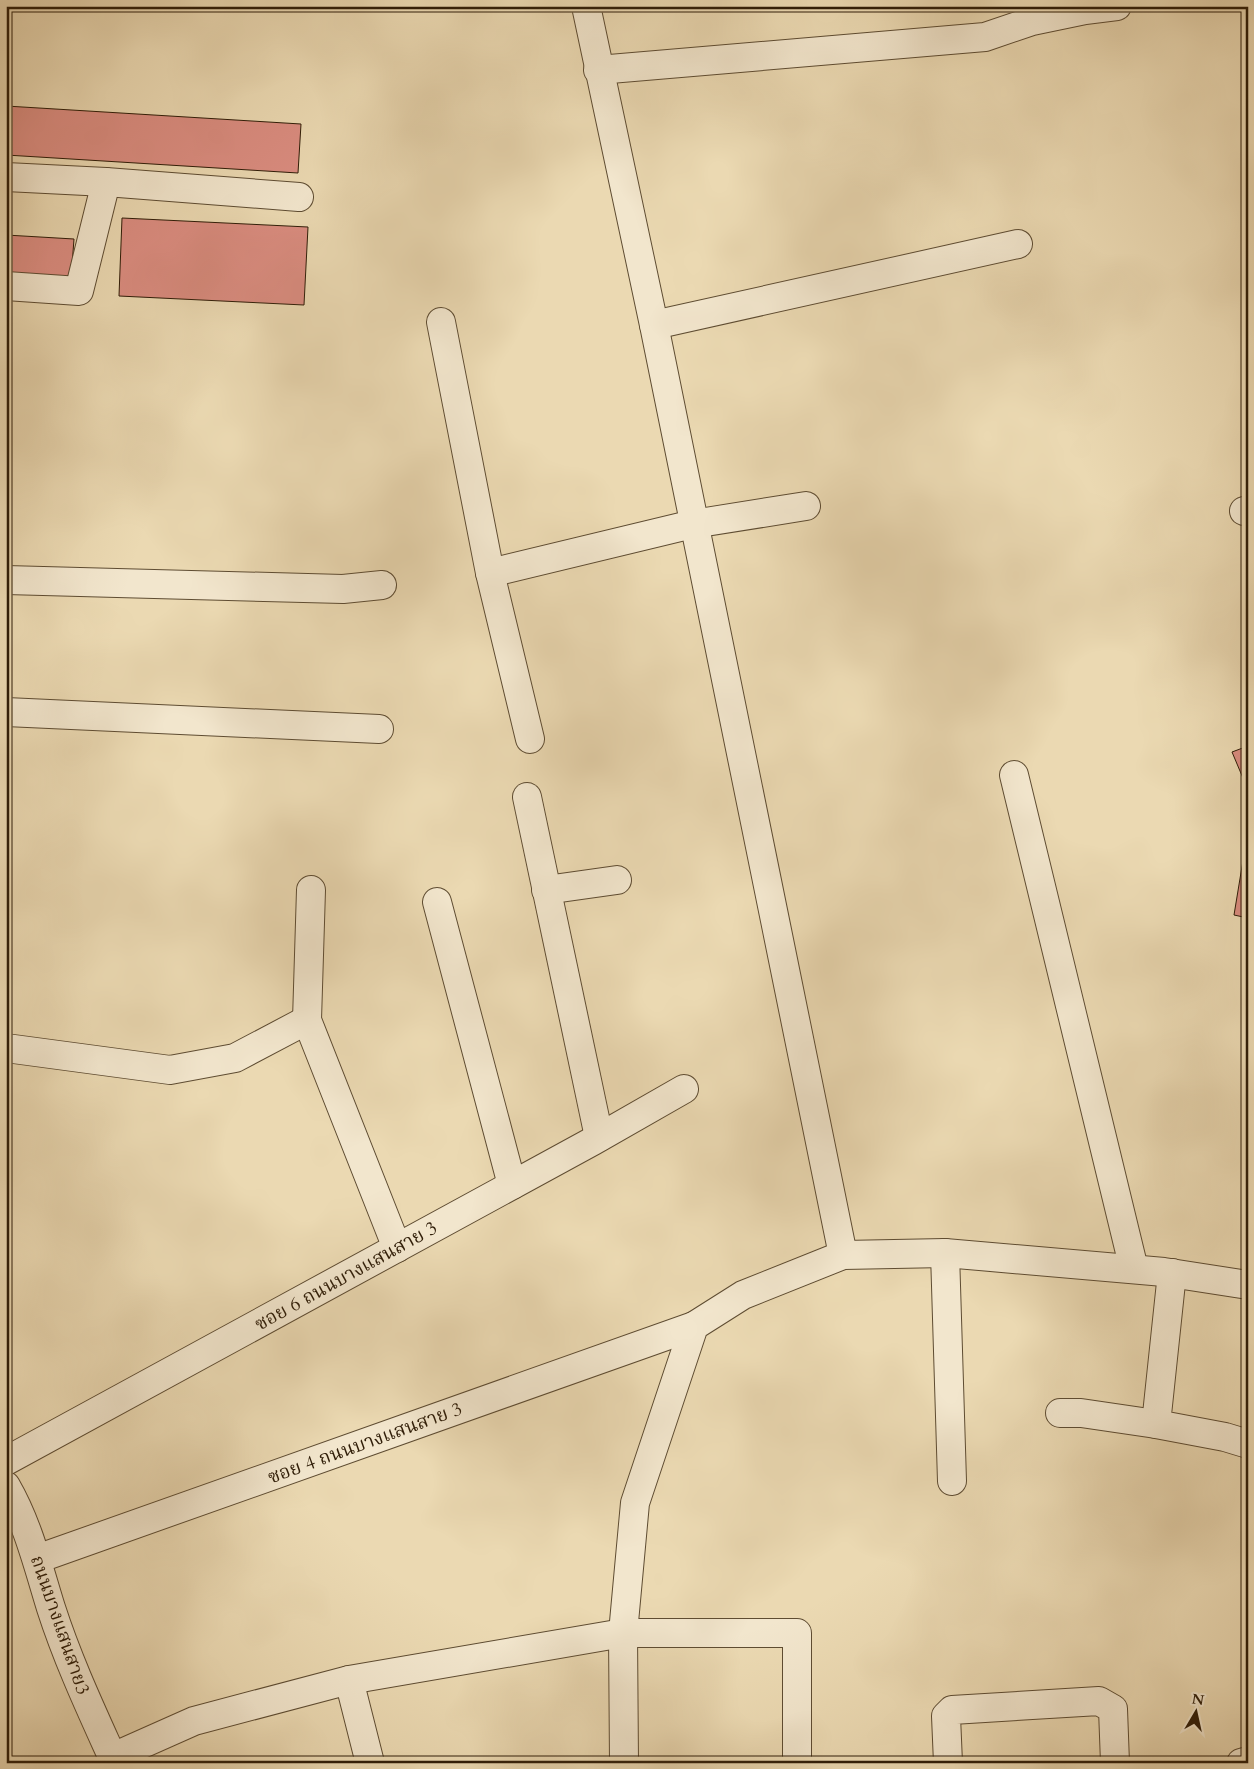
<svg xmlns="http://www.w3.org/2000/svg" width="1254" height="1769" viewBox="0 0 1254 1769" font-family="Cardo,'Noto Serif Thai',serif">
<rect width="100%" height="100%" fill="#ebd9b2"/>
<filter id="stains"><feTurbulence type="fractalNoise" baseFrequency=".004" numOctaves="4"/><feColorMatrix values="0 0 0 0 .2 0 0 0 0 .09 0 0 0 0 .02 0 0 0 .5 -.17"/></filter>
<radialGradient id="worn" r=".72"><stop offset=".6" stop-color="#630" stop-opacity="0"/><stop offset="1" stop-color="#630" stop-opacity=".3"/></radialGradient>
<g fill="#db8d81" stroke="#2f1d08">
<polygon points="6,106 301,124 298,173 6,155"/>
<polygon points="122,218 308,227 304,305 119,296"/>
<polygon points="6,235 74,239 71,279 6,275"/>
<polygon points="1248,746 1248,790 1232,752"/>
<polygon points="1248,830 1248,918 1234,915"/>
</g>
<g fill="none" stroke-linecap="round" stroke-linejoin="round">
<g stroke="#5e4c32" stroke-width="30">
<g id="minor">
<polyline points="586,6 654,325 843,1255"/>
<polyline points="598,70 985,37 1032,21 1085,10 1117,6"/>
<polyline points="6,177 106,182 299,197"/>
<polyline points="6,286 79,291 106,182"/>
<polyline points="441,322 490,573 530,739"/>
<polyline points="654,325 1018,244"/>
<polyline points="1244,511 1248,510"/>
<polyline points="490,573 693,524 806,506"/>
<polyline points="6,580 343,589 382,585"/>
<polyline points="6,712 379,729"/>
<polyline points="1014,775 1134,1269"/>
<polyline points="527,797 599,1137"/>
<polyline points="311,890 307,1020 397,1248"/>
<polyline points="546,890 617,880"/>
<polyline points="437,902 512,1185"/>
<polyline points="6,1048 170,1070 235,1058 307,1020"/>
<polyline points="945,1253 952,1481"/>
<polyline points="1172,1273 1156,1424 1225,1437 1248,1444"/>
<polyline points="1060,1413 1081,1413 1156,1424"/>
<polyline points="6,1461 593,1141 684,1089"/>
<path d="M6 1486C28 1524 38 1566 51 1608 68 1661 92 1712 115 1763"/>
<polyline points="37,1559 694,1326"/>
<polyline points="349,1680 370,1763"/>
<polyline points="113,1757 194,1721 349,1680 623,1633 797,1633 797,1763"/>
<polyline points="624,1763 623,1633 635,1503 694,1326 743,1295 843,1255 945,1253 1164,1272 1248,1285"/>
<polyline points="948,1763 946,1716 952,1710 1099,1701 1113,1709 1115,1763"/>
<polyline points="1241,1763 1248,1761"/>
</g>
</g>
<use href="#minor" stroke="#f2e6cd" stroke-width="28"/>
</g>
<g text-anchor="middle" dominant-baseline="central" stroke-width="4" stroke-linejoin="round" paint-order="stroke">
<g font-size="19" fill="#2f1d08" stroke="#f2e6cd">
<text transform="translate(346 1276) rotate(-29)">ซอย 6 ถนนบางแสนสาย 3</text>
<text transform="translate(365 1443) rotate(-20)">ซอย 4 ถนนบางแสนสาย 3</text>
<text transform="translate(60 1625) rotate(71)">ถนนบางแสนสาย3</text>
</g>
</g>
<rect width="1254" height="1769" fill="none" stroke="#ebd9b2" stroke-width="25"/>
<rect x="8" y="8" width="1239" height="1754" fill="none" stroke="#2f1d08" stroke-width="2.5"/>
<rect x="12" y="12" width="1229" height="1744" fill="none" stroke="#2f1d08"/>
<g transform="translate(1196 1712) rotate(9)" stroke="#f2e6cd" stroke-width="4" paint-order="stroke">
<path d="M0-4L9 19L0 12L-9 19Z" fill="#2f1d08"/>
<text y="-8" font-size="14" font-weight="bold" text-anchor="middle" fill="#2f1d08">N</text>
</g>
<rect width="100%" height="100%" filter="url(#stains)"/>
<rect width="100%" height="100%" fill="url(#worn)"/>
</svg>
